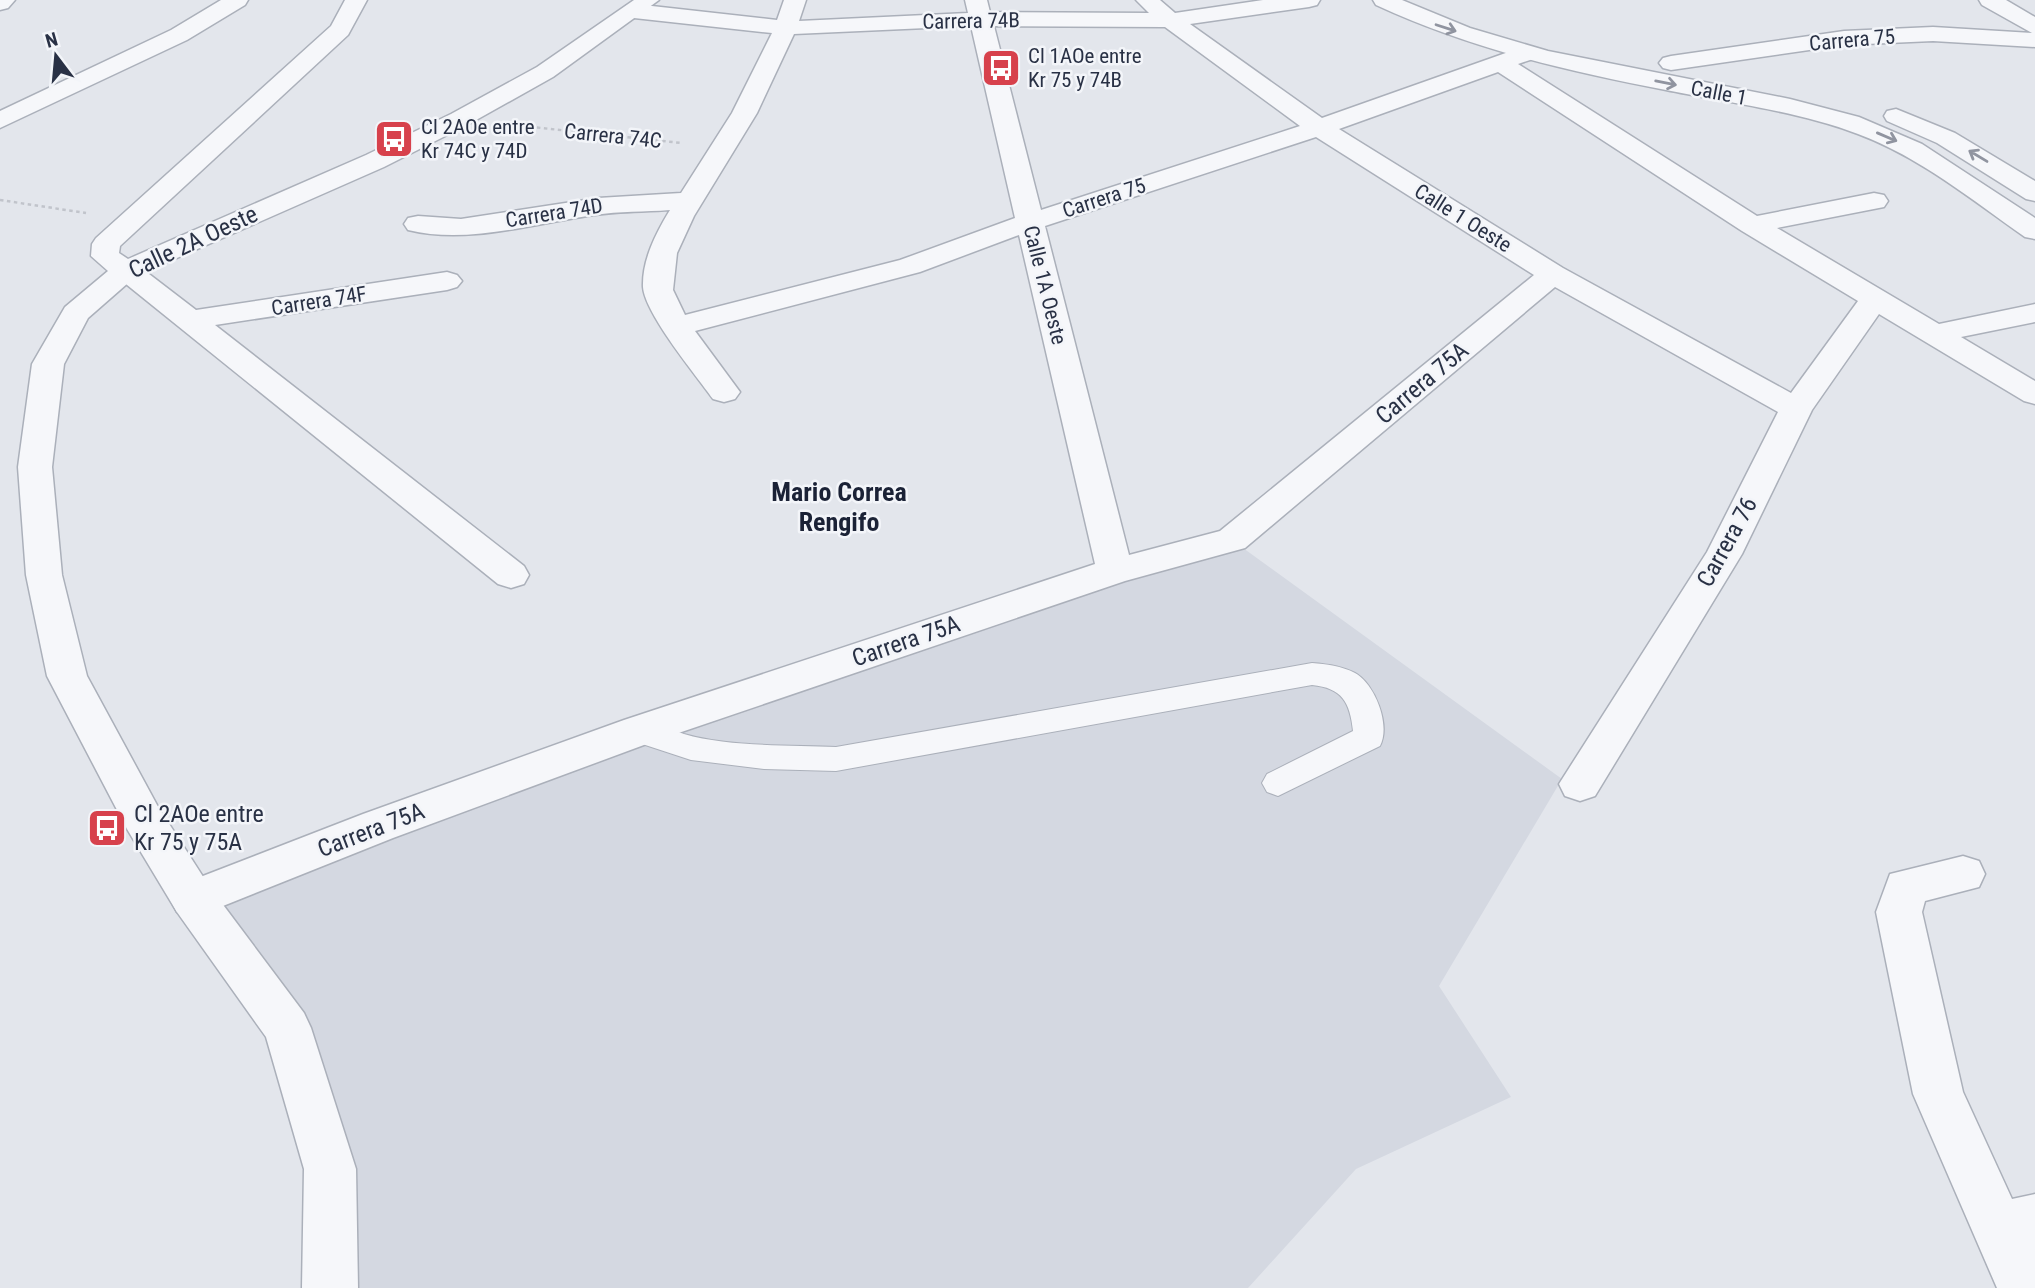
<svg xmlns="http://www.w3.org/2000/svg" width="2035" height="1288" viewBox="0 0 2035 1288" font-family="'Roboto Condensed',sans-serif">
<rect width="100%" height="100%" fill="#e3e6ec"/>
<polygon fill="#d4d8e1" points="1232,540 1562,779 1439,986 1511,1097 1356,1169 1248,1288 330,1288 287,1028 193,899"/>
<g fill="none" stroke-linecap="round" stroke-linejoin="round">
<g stroke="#abb0ba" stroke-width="2">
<path id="service" d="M1312 663C1326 664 1342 666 1355 673 1375 684 1391 725 1380 746L1278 796 1267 792 1262 783 1267 774 1353 731C1350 702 1342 688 1312 685L836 771 764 769 691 760 627 739 622 731 627 723C645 717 666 728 684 734 728 747 790 745 836 747Z"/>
</g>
<g stroke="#abb0ba" stroke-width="3">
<g id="minor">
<polygon points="0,0 15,0 8,8 0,10"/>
<path d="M784 0H806L799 21 968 13 965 0H987L990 12 1149 13 1136 0H1160L1175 13 1263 0H1320L1317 5 1309 7 1190 24 1322 118 1517 49H1533L1537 54 1533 59 1518 64 1757 216 1874 193 1884 195 1888 201 1884 207 1777 228 1939 324 2035 304V322L1961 337 2035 381V404L2024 401 1879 314 1812 410 1742 554 1595 796 1580 801 1565 796 1559 784 1707 552 1778 412 1555 287 1245 548 1125 581 652 742 393 838 193 918 177 912 170 899 177 886 363 814 624 720 1095 564 1019 235 920 272 695 331 740 392 735 399 724 402 713 399C696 375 645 314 643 287 642 260 656 233 670 210 645 212 619 211 595 215 535 223 468 245 408 230L404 224 408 218 418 216 461 219 598 198 681 193 732 113 772 33 634 18 626 16 623 11 626 6 634 4 777 20ZM971 26 1015 218 900 260 685 315 673 290 677 253 694 216 757 113 794 34ZM994 26 1165 27 1300 126 1041 210ZM1498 72 1742 231 1858 301 1791 393 1563 268 1339 129ZM1316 137 1534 275 1220 531 1129 555 1045 226Z"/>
<polygon points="1979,0 2006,0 2035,17 2035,47 1933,41 1844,45 1671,70 1663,68 1659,63 1663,58 1671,56 1844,31 1933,27 2032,33 1982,5"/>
<polygon points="126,261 136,264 196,310 447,272 457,275 462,281 457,287 447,290 215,325 524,566 529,575 524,584 511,588 498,584 116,276 112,270 116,264"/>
<polygon points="1963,856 1979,861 1985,874 1979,887 1925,901 1922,912 1963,1092 2012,1199 2035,1194 2035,1288 1997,1288 1913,1094 1876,912 1890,874"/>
</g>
</g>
<g stroke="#abb0ba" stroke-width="3">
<g id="tertiary">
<polygon points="221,0 248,0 245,5 187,40 0,128 0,111 171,30"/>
<polygon points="345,0 367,0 348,35 120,246 119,253 128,259 366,155 451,114 537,67 634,0 659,0 553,77 469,124 384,167 136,276 88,318 64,364 52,467 62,575 87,676 157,805 209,886 304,1013 311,1028 356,1169 358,1288 302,1288 304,1169 266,1037 177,912 127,829 47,676 26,575 18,467 32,364 65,307 108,271 91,256 92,244 96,238 331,26"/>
<path d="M1373 0H1402L1470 28 1548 51 1790 99 1859 117 1922 144 2035 218V239L2025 237C1972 200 1920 157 1858 134 1797 111 1730 103 1666 90 1566 71 1469 48 1376 5Z"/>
<polygon points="1896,109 1955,133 2035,181 2035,201 2026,199 1937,143 1887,121 1884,116 1887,111"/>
</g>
</g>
<g stroke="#c1c4cb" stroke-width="2.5" stroke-dasharray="3.5 3.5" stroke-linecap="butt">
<polyline points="523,126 681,143"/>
<polyline points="0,200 86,213"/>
</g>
<use href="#service" fill="#f6f7fa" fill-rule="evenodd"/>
<use href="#minor" fill="#f6f7fa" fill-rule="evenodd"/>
<use href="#tertiary" fill="#f6f7fa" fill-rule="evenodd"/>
</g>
<defs><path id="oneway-shaft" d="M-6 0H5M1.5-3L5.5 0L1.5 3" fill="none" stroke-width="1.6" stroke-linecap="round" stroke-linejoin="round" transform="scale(1.75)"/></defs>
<g stroke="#9094a0">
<use href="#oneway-shaft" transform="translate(1446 28) rotate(18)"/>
<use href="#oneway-shaft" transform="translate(1666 83) rotate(11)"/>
<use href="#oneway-shaft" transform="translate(1887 137) rotate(23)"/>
<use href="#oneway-shaft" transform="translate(1978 156) rotate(-149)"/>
</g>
<defs>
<g id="bus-square" transform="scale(2.0125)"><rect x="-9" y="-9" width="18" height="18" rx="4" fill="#d7414c" stroke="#f3f5f9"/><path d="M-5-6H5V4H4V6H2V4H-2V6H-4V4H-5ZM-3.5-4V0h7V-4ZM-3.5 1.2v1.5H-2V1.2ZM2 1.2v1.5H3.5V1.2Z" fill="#fff"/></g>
</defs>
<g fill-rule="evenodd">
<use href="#bus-square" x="1001" y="68"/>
<use href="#bus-square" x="394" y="139"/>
<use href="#bus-square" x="107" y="828"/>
</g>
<g text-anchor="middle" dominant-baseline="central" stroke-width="5" stroke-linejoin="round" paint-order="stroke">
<g font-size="21" fill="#293145" stroke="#f3f5f9">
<text transform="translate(971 21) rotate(-1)">Carrera 74B</text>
<text transform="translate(1852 40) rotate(-5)">Carrera 75</text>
<text transform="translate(1719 93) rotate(11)">Calle 1</text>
<text transform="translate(613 136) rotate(6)">Carrera 74C</text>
<text transform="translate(1104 198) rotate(-18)">Carrera 75</text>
<text transform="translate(554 213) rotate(-9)">Carrera 74D</text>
<text transform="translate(1463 218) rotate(32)">Calle 1 Oeste</text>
<text transform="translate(1045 285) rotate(76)">Calle 1A Oeste</text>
<text transform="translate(319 301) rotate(-9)">Carrera 74F</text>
</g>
<g font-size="21" fill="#293145" stroke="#f3f5f9" text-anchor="start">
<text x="1028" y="56">Cl 1AOe entre<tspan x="1028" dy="24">Kr 75 y 74B</tspan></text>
<text x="421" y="127">Cl 2AOe entre<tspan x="421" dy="24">Kr 74C y 74D</tspan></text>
</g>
<g font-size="24" fill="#293145" stroke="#f3f5f9">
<text transform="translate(193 242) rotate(-25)">Calle 2A Oeste</text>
<text transform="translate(1422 383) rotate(-40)">Carrera 75A</text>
<text transform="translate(1727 542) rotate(-61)">Carrera 76</text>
<text transform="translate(906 641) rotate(-19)">Carrera 75A</text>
<text transform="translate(371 830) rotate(-21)">Carrera 75A</text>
</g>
<g font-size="24" fill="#293145" stroke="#f3f5f9" text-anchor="start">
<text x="134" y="814">Cl 2AOe entre<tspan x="134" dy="28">Kr 75 y 75A</tspan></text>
</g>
<g font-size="26" font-weight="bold" fill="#1b2236" stroke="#f3f5f9">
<text x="839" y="492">Mario Correa<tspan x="839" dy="30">Rengifo</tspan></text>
</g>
</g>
<g transform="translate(56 56) rotate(344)" stroke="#f3f5f9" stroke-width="5" paint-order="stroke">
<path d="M0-5L12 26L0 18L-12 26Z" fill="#293145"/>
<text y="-10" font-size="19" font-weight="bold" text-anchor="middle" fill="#293145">N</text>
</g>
</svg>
